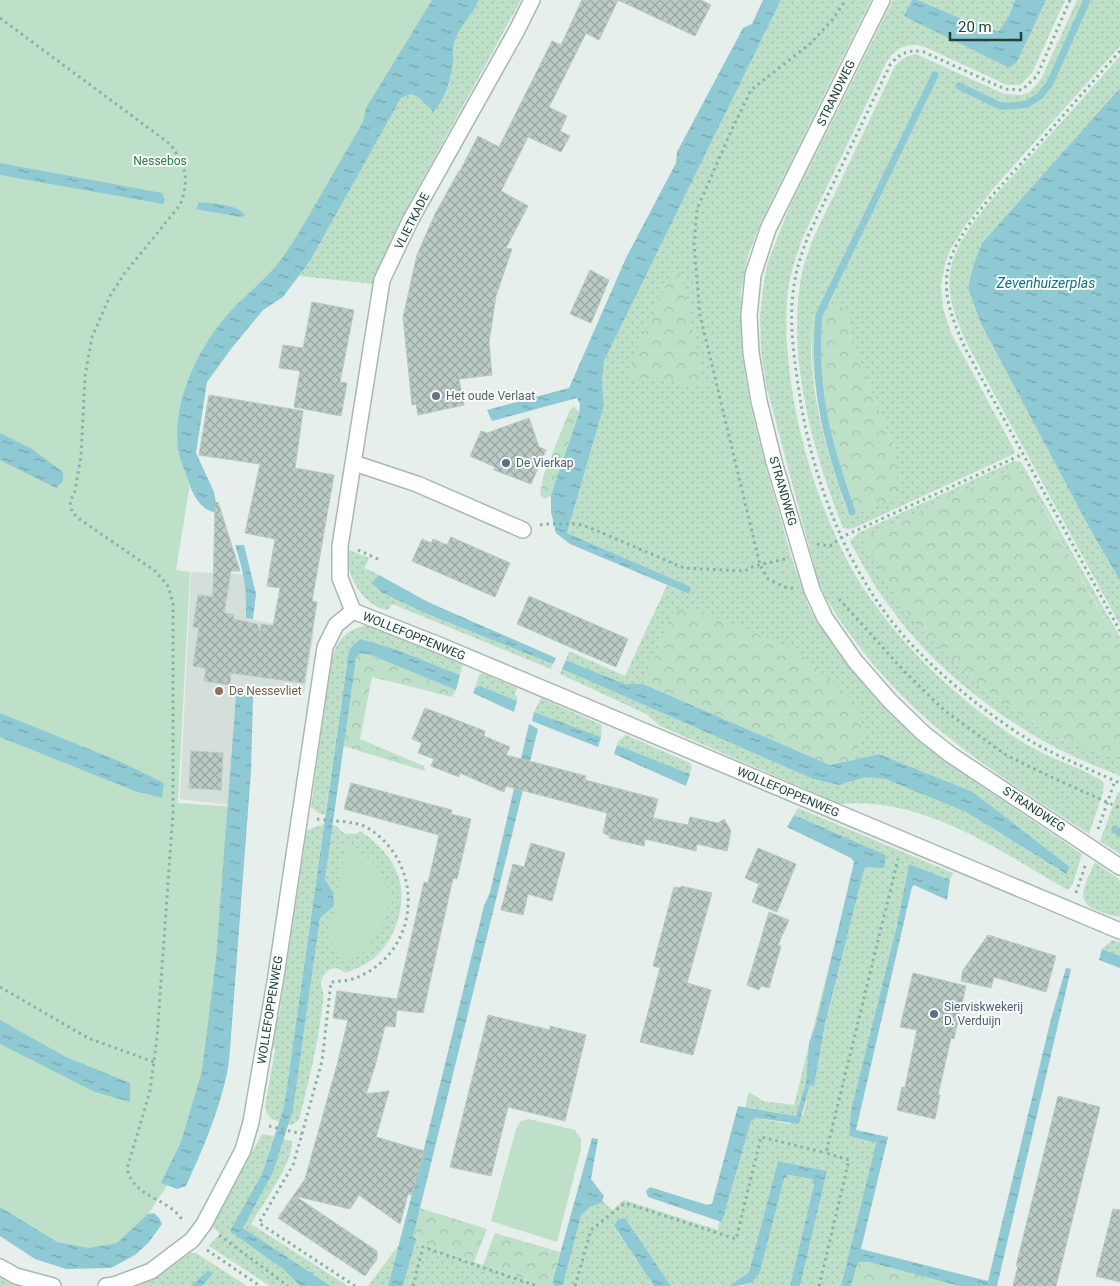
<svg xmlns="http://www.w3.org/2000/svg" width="1120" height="1286" viewBox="0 0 1120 1286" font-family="Roboto,sans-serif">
<defs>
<pattern id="grass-dots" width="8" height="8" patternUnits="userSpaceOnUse" patternTransform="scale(1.25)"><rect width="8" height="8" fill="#bfe0c8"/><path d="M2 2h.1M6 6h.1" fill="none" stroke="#a4c1ad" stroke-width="1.8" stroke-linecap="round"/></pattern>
<pattern id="forest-crowns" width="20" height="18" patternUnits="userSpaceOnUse" patternTransform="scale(1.25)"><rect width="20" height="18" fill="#bfe0c8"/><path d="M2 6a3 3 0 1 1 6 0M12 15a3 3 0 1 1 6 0" fill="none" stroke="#a4c1ad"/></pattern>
<pattern id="water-ripples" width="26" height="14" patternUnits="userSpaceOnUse" patternTransform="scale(1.25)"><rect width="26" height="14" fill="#8ec9d4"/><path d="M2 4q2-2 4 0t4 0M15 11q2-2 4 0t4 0" fill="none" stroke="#74a5ad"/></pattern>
<pattern id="building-cross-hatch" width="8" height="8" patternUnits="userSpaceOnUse" patternTransform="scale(1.25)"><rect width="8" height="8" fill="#bbcac4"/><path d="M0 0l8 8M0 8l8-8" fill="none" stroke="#98a6a0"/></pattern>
</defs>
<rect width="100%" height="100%" fill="#e6efeb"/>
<polygon fill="#d4dfda" points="191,572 244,574 247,594 246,618 314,632 304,694 253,688 253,697 243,694 236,695 228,805 180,799"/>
<g fill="url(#grass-dots)" fill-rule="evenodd">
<path d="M479 0H521L402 217 381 263 374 284 299 276 310 261 401 98 411 94 418 97 432 112C446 101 451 80 453 63 454 55 452 47 455 40 460 25 472 14 479 0Z"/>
<path d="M781 0H871L760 224 748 256 741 291 742 355 750 404 765 464 791 556 809 608 821 628 851 669 884 706 917 738 974 781 1082 854 1073 883 1068 890C998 850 925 797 840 804L660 726 646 714 560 674 562 669 813 779 839 785 866 777 885 779 966 812 1065 874 1070 867 973 792 879 754 852 760 865 735 674 611 643 684H625L566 660 569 651 625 676 667 585 689 594 690 587 567 533 604 405 602 382 604 361Z"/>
<path d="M893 0H912L905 16 1009 68 1017 62 1046 0H1065L1032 73 1020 85H1007L925 47C908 42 897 47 887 61L804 235C797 253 791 271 788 290 778 380 814 510 862 586 887 624 917 658 951 688 976 710 1004 732 1033 748 1055 761 1081 767 1102 781L1104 785 1103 792 1089 834C1002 777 922 730 858 645 843 625 829 606 819 584L766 385 761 351 760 316 764 281 768 262 789 208Z"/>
<path d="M918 0H1015L1008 18 1000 31C986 30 976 19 962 19Z"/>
<path d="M1077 0H1120V46L993 189 964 227 950 250 945 264 941 286 943 308 951 333 1015 451 1014 454 856 527 850 529 843 528C814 454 788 363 800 284 805 250 822 220 837 189 856 148 876 107 895 66 902 59 906 56 916 54L1004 94 1021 95 1030 92 1041 79ZM815 311 848 315 851 341 894 447 850 515C844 505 840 492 837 480 821 434 803 358 815 311Z"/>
<path d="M1120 56V88L982 243 968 288 981 324 1090 529 1120 581V625L967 344C956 319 945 294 951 267 959 230 1006 184 1031 156 1061 123 1090 90 1120 56Z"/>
<path d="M1014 461 1021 462 1120 637V643C1103 616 1087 588 1071 559 1055 531 1038 488 1011 470L980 483 862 539 951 660 980 685 1045 732 1120 761V776C1093 765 1065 754 1040 739 982 705 926 659 887 603 873 585 863 564 851 544L850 541 858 533Z"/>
<path d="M349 550 369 558 365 568 379 575 371 583 383 593 427 614 553 664 551 669 392 604 388 610C372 609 356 590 351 575 348 567 349 559 349 550Z"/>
<path d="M366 625 382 629 464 662 460 675 400 651 354 644 349 650 325 815 318 813 311 807 331 661C338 639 343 632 366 625Z"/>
<polygon points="483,673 517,688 515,694 517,697 517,701 482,686 475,688 479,675"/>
<polygon points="541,698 602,725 601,737 534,712"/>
<polygon points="626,735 690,763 692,767 690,774 617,745 618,741"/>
<polygon points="1118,792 1120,792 1120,854 1100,841"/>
<polygon points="798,808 953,873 950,880 909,864 897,925 851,1110 849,1136 876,1143 841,1286 800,1286 827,1171 778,1161 749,1272 729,1286 671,1286 625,1218 614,1227 654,1286 562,1286 563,1285 581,1216 590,1207 601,1203 602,1200 612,1210 624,1200 718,1230 719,1221 722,1222 751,1121 756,1118 789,1124 803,1115 810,1085 814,1085 825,1025 864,870 886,855 794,815"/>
<path d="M324 824 284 1107 279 1122C270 1119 267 1116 265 1107L275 1050 270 1042 273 1023 279 1016 307 830Z"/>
<path d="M332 825 336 826 345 834H356L360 831C377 842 393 858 399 878 407 905 395 941 373 959 365 965 355 969 346 973L337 968 330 969C313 984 326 985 323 1002 318 1043 309 1081 299 1120L292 1125 288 1124 293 1110 320 918 333 894 325 879Z"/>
<path d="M1095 862 1120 880V916C1112 917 1104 913 1096 910 1072 901 1088 879 1095 862Z"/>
<polygon points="842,914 816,1024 809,1043 806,1083 796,1116 745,1107 749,1092 763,1101 794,1105"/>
<polygon points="1112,940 1120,942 1120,956 1102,949"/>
<polygon points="262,1134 274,1136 262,1174 231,1231 283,1269 300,1286 270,1286 209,1246 216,1238 221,1235 212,1226"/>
<path d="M283 1139 292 1141C295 1159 261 1207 251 1224L348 1286H331L243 1228 273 1172Z"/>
<polygon points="787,1175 812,1179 814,1185 790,1286 744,1286 757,1277 760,1272 784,1179"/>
<polygon points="415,1242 544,1286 403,1286"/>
<polygon points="398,1246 388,1286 368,1286"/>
<polygon points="190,1253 196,1253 247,1286 202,1286 213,1274 208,1270 191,1286 138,1286 157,1277"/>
<polygon points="0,1275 26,1286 0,1286"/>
</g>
<g fill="url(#forest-crowns)">
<polygon points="679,271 683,282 702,370 703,385 686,387 671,380 653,377 629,379 637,349 672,272"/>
<path d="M841 306 848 315 851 341 894 447 899 497 850 515C833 475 822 434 816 391 812 364 809 337 815 311Z"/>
<polygon points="574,406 579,413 551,495 545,499 540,495 543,477 569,412"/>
<polygon points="1011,470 1023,478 1041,504 1094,601 1120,643 1120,761 1045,732 980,685 951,660 919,629 894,594 861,539 980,483"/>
<polygon points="690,608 726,621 784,645 809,660 857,705 865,735 852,760 830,765 643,684 673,611"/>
<polygon points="360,654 368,654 456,690 452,697 372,677 360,739 424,766 425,771 343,746 354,665 356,658"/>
<polygon points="420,1208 487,1229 474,1262 415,1242 416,1239 413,1237"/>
<polygon points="495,1233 560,1252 552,1283 556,1286 544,1286 483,1265"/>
<polygon points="858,1262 869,1262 959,1286 851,1286"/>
</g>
<g fill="#bfe0c8">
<polygon points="0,0 448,0 318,224 202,367 192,472 176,570 190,572 178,803 237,807 205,1127 123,1253 65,1260 0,1220"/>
<path d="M346 843C380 862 400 886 382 925 372 946 368 950 349 961L335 950 329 937Z"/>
<polygon points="529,1119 575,1130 581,1139 581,1149 557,1242 491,1221 516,1129 521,1121"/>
</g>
<g fill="url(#water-ripples)">
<path d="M432 0H479C473 14 460 25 455 40 452 47 454 55 453 63 451 80 445 100 433 112L418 97 411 94 401 98 310 261 283 297 263 310 231 349 207 382 196 453 214 492 218 513C201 511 193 496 189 482 185 471 180 460 178 449 172 402 198 348 228 314 246 294 268 278 283 257 295 240 305 222 315 205 331 177 347 150 363 122L366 108Z"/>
<polygon points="763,0 781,0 604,361 602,382 604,405 567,533 691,587 689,594 570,544 556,533 551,512 551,495 579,413 580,404 577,398 492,421 487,410 569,388 626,258 676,163 677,152 743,28 752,24"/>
<path d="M912 0H918L962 19C976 19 985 30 999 31L1008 18 1015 0H1046L1017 62 1009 68 904 16Z"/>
<polygon points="1120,88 1120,581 1090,529 981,324 968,288 974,264 982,243"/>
<polygon points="0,163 162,193 165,200 163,204 0,175"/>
<path d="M199 202C212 203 237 204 245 215L241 217 196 209Z"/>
<polygon points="0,433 32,449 63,472 63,481 56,488 0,460"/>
<path d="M235 545H244L256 594 253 619 246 618C247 589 244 573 235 545Z"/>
<polygon points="379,575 428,602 556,658 553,664 427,614 383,593 371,583"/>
<polygon points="361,639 400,651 460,675 456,690 368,654 360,654 356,658 325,879 333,893 334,906 320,918 293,1110 273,1172 243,1228 331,1286 300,1286 283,1269 230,1231 262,1174 284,1107 349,650 354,644"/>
<polygon points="566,660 625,684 643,684 830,765 879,754 973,792 1070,867 1066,874 966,812 885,779 866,777 839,785 813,779 562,669"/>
<polygon points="481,686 517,701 514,712 473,693 475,688"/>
<path d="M243 694 253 697 251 771 231 1036C230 1050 229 1065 226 1078 217 1116 202 1151 186 1186L177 1189 161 1183 181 1142 202 1071 216 959 236 695Z"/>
<polygon points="534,712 601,737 598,747 532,721"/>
<polygon points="0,713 121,762 160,781 164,783 162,798 135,791 0,737"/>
<polygon points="529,724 538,729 420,1208 413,1237 416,1239 403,1286 388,1286 428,1133 484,906 490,892"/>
<polygon points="617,745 690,774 686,786 614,754"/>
<polygon points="794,815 886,855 884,868 867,867 864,870 825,1024 814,1086 810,1085 799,1124 756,1118 751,1121 722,1222 648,1197 646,1191 650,1187 707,1205 712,1204 738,1106 796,1116 806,1083 809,1043 816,1024 854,862 851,858 787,827"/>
<polygon points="909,864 950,880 947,900 914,885 912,887 856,1130 888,1137 861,1249 988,1281 1051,1019 1066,968 1071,969 997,1286 959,1286 869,1262 858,1262 851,1286 841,1286 876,1143 849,1136 851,1110 897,925"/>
<polygon points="1102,949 1120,956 1120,968 1099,960"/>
<polygon points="0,1020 66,1057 130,1083 130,1102 95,1092 2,1045 0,1043"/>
<polygon points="592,1138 598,1139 591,1179 604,1196 601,1203 590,1207 581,1216 563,1285 556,1286 552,1283"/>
<path d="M778 1161 827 1171 800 1286H790L814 1185 812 1179 788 1175 784 1179 760 1272C753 1285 742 1286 729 1286L749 1272Z"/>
<polygon points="0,1207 57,1242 89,1248 117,1243 148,1214 154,1213 159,1218 162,1224 149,1242 135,1255 111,1268 66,1269 35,1259 0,1236"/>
<polygon points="625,1218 671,1286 654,1286 614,1226 618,1219"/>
<polygon points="208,1270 213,1274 202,1286 191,1286"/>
</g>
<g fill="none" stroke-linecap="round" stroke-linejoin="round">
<g stroke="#8ec9d4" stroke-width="7">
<polyline points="959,86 1000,106 1012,106 1027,104 1040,96 1050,83 1087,0"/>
<path d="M852 512C828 446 812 387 819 315L935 75"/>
<polyline points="1115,829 1120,833"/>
</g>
</g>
<g fill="url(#building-cross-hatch)" stroke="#b8c9c2">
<polygon points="582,0 701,0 711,5 695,36 618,0 599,40 586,33 549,107 567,116 560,131 570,136 561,152 528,137 501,191 528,206 506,248 512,249 496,296 489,342 492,375 459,379 464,405 418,415 416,404 412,405 403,317 417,255 435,214 459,171 460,171 478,136 499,147 552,41 561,45"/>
<polygon points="590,270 609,280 591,323 570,314"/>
<polygon points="312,302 354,310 340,382 347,383 341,416 294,407 300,371 279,368 283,345 303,348"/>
<polygon points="209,395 303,411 295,468 334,475 312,601 317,602 304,683 231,673 230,685 204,681 206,668 193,666 199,628 193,627 198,595 213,597 215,503 218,502 240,571 231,571 224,613 234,615 233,619 257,624 260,632 261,624 273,626 280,588 267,586 275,539 245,533 260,464 199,455"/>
<polygon points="529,418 539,447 546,450 531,484 494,470 495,467 470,456 481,431 487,433"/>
<polygon points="451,537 510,563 495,597 412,561 422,539 431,543 433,539 447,545"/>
<polygon points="529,596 628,639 616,667 517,624"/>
<polygon points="425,708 485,731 484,736 510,747 506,755 586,776 585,780 658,799 653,818 688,825 690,817 718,823 724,819 731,831 727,851 697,844 696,851 645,839 644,846 609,838 610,836 603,833 607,813 506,786 504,792 460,773 459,777 431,766 434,759 418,753 422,743 412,739"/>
<polygon points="191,751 223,753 221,790 189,788"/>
<polygon points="351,783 452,810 451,814 471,819 457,879 453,878 423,1013 397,1010 395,1027 385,1026 375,1066 366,1094 389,1091 376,1137 424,1151 412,1195 408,1194 400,1224 359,1195 350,1209 295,1196 377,1251 377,1259 365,1276 278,1218 305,1179 337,1065 348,1020 333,1018 337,991 397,999 424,882 428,883 439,835 344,809"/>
<polygon points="531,843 565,853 552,901 528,894 523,915 501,910 513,864 524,867"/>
<polygon points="758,848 796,864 777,912 752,902 759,884 745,878"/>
<polygon points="681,886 712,893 687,983 711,990 693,1055 640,1042 660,968 653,966 674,887 681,888"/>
<polygon points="769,912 789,920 778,945 781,946 769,988 761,986 759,990 747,985"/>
<polygon points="988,935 1056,956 1046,992 994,977 991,988 961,981 963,970"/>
<polygon points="913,973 966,986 954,1039 951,1038 938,1095 940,1095 935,1119 897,1110 902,1087 905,1087 917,1030 900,1027"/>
<polygon points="488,1015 550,1030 550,1026 586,1035 565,1121 508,1107 491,1176 450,1167"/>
<polygon points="1058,1096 1100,1107 1056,1286 1013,1286 1018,1266 1016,1266"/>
<polygon points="1113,1209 1120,1210 1120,1282 1096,1276"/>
</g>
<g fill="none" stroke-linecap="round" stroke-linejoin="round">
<g stroke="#a8b8b2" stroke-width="18">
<g id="minor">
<polyline points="354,463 417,484 523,530"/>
<polyline points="353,611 439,645 1120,931"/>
<polyline points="353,611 340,578 340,546 382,280 410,221 517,30 532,0"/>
<polyline points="0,1267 16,1276 53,1286"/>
<polyline points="106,1286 114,1285 151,1271 192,1240 204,1224 243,1150 251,1122 276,976 325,647 336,625 353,611"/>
</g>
</g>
<g stroke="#a8b8b2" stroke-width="18">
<polyline id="tertiary" points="882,0 768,229 753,275 749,316 751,353 759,401 774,462 812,590 825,618 855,661 890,701 923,733 951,755 1120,867"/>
</g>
<g stroke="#86b3a5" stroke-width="3" stroke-dasharray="2.5 4" stroke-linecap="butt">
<path d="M1070 0 1037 76 1022 90 1005 89 924 52C908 49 900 53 890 65L808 236C803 251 797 265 795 280 787 319 795 365 801 404 815 485 848 571 902 634 925 660 952 684 980 706 998 719 1016 733 1036 744 1061 758 1089 769 1115 781"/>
<path d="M0 18 170 144C186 166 190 180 180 205L124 274 110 296 92 337 85 376 81 456 75 491 70 502 72 512 78 518 155 571 168 586 173 603V812L157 1038 150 1091 127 1169C135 1199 168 1197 183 1221"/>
<path d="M1120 51C1089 86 1058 121 1027 157 1002 185 958 228 949 264 941 295 953 320 965 348L1120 631"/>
<polyline points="540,525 545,524 578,524 588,527 684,568 745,571 754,566 785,559"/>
<polyline points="817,544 830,546 842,537 1023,454"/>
<polyline points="358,550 380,560"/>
<polyline points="793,588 787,588 768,579 760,565 700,315 694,245 697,209 733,127 751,90 811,43 833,19 846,0"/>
<polyline points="839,599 904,671 945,711 1006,755 1051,777 1120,808"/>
<path d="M317 819C330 821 355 821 366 827 425 861 422 950 358 977 350 981 340 981 331 982L322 1061 302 1134 293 1165 259 1223 355 1286"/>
<polyline points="1098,829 1115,781 1120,783"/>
<polyline points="1076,893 1085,866"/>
<polyline points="0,987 88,1038 154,1062"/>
<polyline points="269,1126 302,1134"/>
<polyline points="219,1235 288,1286"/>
<polyline points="207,1250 260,1286"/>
<polyline points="413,1286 423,1247 537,1286"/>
<polyline points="575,1286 591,1230 625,1203 736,1239 761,1137 826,1153"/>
<polyline points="819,1286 849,1160 826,1153 898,859"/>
</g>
<use href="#minor" stroke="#fff" stroke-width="15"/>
<use href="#tertiary" stroke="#fff" stroke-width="15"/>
</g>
<circle fill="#6b7280" stroke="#f7fbf9" stroke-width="2" cx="436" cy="396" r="5"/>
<g fill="#5c6f8a" stroke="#f7fbf9" stroke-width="2">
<circle cx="506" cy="463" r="5"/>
<circle cx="934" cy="1014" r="5"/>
</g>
<circle fill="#8d6e63" stroke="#f7fbf9" stroke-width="2" cx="219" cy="691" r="5"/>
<g text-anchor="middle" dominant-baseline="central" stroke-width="4" stroke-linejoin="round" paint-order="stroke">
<g font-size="12" fill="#24423a" stroke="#f7fbf9">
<text transform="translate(836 93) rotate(-64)">STRANDWEG</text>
<text transform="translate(412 221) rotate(-63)">VLIETKADE</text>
<text transform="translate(783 491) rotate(74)">STRANDWEG</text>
<text transform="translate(414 636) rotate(22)">WOLLEFOPPENWEG</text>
<text transform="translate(788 792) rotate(23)">WOLLEFOPPENWEG</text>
<text transform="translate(1034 809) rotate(33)">STRANDWEG</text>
<text transform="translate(270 1010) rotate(-81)">WOLLEFOPPENWEG</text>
</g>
<g font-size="12" fill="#2d7a4b" stroke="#f7fbf9">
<text x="160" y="161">Nessebos</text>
</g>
<g font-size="12" fill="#5b616d" stroke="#f7fbf9" text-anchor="start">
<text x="446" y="396">Het oude Verlaat</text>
</g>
<g font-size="12" fill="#4e5e75" stroke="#f7fbf9" text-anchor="start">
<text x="516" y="463">De Vierkap</text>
<text x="944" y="1007">Sierviskwekerij<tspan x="944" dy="14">D. Verduijn</tspan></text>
</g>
<g font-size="12" fill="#785e54" stroke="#f7fbf9" text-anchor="start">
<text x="229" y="691">De Nessevliet</text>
</g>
<g font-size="14" font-style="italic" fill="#1c6f80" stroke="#f7fbf9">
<text x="1046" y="283">Zevenhuizerplas</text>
</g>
</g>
<path d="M950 32v8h71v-8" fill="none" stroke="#24423a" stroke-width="2.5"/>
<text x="958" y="32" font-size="15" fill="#24423a" stroke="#f7fbf9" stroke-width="4" paint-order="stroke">20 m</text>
</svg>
